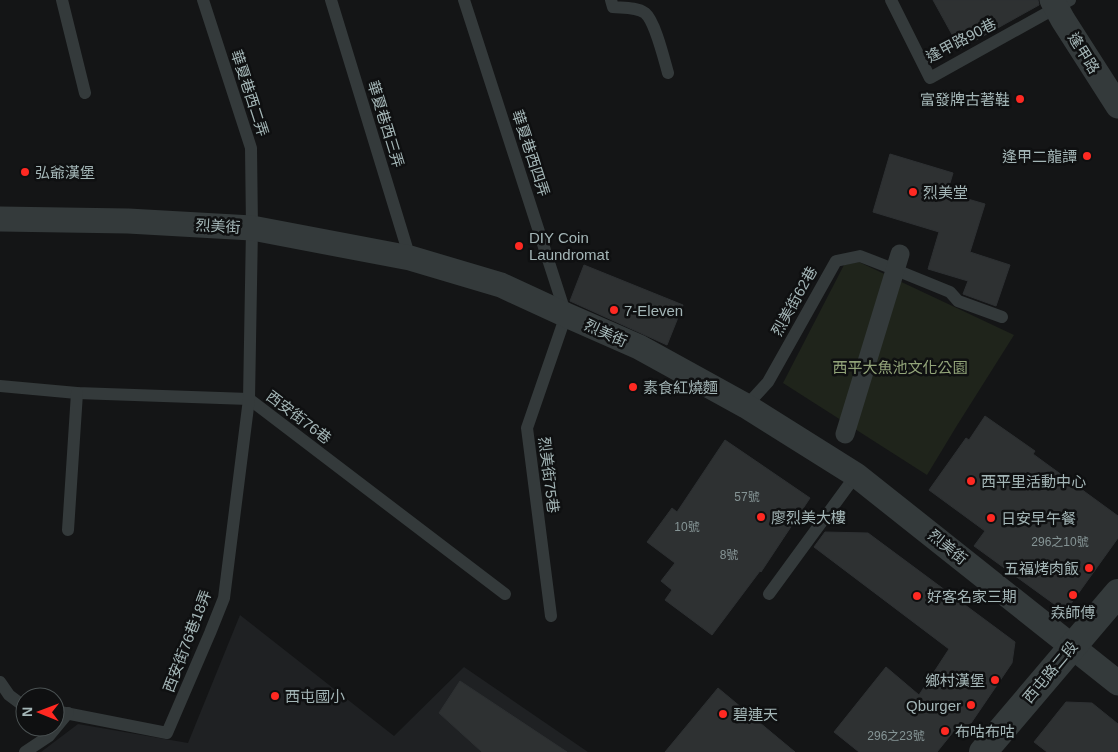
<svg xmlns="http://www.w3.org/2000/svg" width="1118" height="752" viewBox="0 0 1118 752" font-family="Helvetica,'Noto Sans TC',sans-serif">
<rect width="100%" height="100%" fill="#141516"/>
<polygon fill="#1f2123" points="240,615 394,736 464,667 588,752 41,752 78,724 188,743"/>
<polygon fill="#1f241b" points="859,262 1014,335 956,427 927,475 783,383 844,265"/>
<g fill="#2e3132" stroke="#2d3032">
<polygon points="933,0 1038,0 1039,5 960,49"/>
<polygon points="890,154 953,173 947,193 985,204 970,252 1010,265 996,306 963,294 968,281 928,269 939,232 873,212"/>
<polygon points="584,265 683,305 667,345 570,301"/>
<polygon points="985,416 1035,451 1033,454 1118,516 1118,538 1065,612 974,546 985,531 929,490 966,438 969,440"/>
<polygon points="725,440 810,498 761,572 760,571 712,635 665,600 672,590 661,581 675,563 647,542 672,508 677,512"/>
<polygon points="825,532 868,533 1015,642 1012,663 965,732 958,726 937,752 859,752 834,732 886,667 919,695 949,649 814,547"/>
<polygon points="460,681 567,752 482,752 439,713"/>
<polygon points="718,688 795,752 665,752"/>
<polygon points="1066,702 1092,703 1118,724 1118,752 1047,752 1034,742"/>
</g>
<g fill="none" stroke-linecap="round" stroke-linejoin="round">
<g stroke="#343a3b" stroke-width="12">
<polyline points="62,0 85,93"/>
<polyline points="331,0 410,258"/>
<polyline points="464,0 566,315 527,428 551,616"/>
<path d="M611 0 613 7C623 8 637 7 645 13 655 21 664 59 668 73"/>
<polyline points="891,0 930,78 1070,0"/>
<polyline points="0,386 77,393 249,399 505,594"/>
<polyline points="746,406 768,382 836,261 860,256 896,270 950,292 958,301 1002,317"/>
<polyline points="68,530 77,393"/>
<polyline points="769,594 856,475"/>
<polyline points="0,682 9,695 25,707"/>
<polyline points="55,711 167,733 210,633 224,598 249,399 252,228 251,148 203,0"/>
<polyline points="25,752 49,736 68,713"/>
</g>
<polyline stroke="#343a3b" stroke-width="19" points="845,434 900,254"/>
<g stroke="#343a3b" stroke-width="25">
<polyline points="1052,0 1063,20 1118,106"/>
<polyline points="0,219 128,221 252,228 410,258 501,285 566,315 639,347 746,406 856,475 1118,683"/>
</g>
<polyline stroke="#343a3b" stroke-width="28" points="983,752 1118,593"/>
</g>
<g fill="#ff2922" stroke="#0f1011" stroke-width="2">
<circle cx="1020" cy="99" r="5"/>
<circle cx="1087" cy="156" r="5"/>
<circle cx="25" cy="172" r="5"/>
<circle cx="913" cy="192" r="5"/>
<circle cx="519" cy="246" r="5"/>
<circle cx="614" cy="310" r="5"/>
<circle cx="633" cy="387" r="5"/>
<circle cx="971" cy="481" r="5"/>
<circle cx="761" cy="517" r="5"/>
<circle cx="991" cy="518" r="5"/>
<circle cx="1089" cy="568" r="5"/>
<circle cx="1073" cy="595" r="5"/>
<circle cx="917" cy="596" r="5"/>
<circle cx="995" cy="680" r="5"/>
<circle cx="275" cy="696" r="5"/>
<circle cx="971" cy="705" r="5"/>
<circle cx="723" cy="714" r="5"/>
<circle cx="945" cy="731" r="5"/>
</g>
<g text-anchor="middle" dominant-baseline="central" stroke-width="5" stroke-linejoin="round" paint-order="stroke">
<g font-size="12" fill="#869596">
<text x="747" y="497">57號</text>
<text x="687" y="527">10號</text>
<text x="1060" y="542">296之10號</text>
<text x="729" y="555">8號</text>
<text x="896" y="736">296之23號</text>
</g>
<g font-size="15" fill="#a4b6b7" stroke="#0f1011">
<text transform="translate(961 40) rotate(-28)">逢甲路90巷</text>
<text transform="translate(1084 53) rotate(58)">逢甲路</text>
<text transform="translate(250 93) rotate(72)">華夏巷西二弄</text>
<text transform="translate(386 124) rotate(73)">華夏巷西三弄</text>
<text transform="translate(531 153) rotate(72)">華夏巷西四弄</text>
<text transform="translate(218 226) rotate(3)">烈美街</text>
<text transform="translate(794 301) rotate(-61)">烈美街62巷</text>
<text transform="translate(606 333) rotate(24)">烈美街</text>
<text transform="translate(299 417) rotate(37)">西安街76巷</text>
<text transform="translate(549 475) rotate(83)">烈美街75巷</text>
<text transform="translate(948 547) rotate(39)">烈美街</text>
<text transform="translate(187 641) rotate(-69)">西安街76巷18弄</text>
<text transform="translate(1050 672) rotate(-50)">西屯路二段</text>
</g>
<g font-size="15" fill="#a4b6b7" stroke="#0f1011" text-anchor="start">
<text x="1010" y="99" text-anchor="end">富發牌古著鞋</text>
<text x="1077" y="156" text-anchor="end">逢甲二龍譚</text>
<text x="35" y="172">弘爺漢堡</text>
<text x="923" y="192">烈美堂</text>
<text x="529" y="237">DIY Coin<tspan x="529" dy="17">Laundromat</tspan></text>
<text x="624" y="310">7-Eleven</text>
<text x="643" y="387">素食紅燒麵</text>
<text x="981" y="481">西平里活動中心</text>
<text x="771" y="517">廖烈美大樓</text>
<text x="1001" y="518">日安早午餐</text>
<text x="1079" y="568" text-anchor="end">五福烤肉飯</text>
<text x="927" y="596">好客名家三期</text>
<text x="1073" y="612" text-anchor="middle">𡘙師傅</text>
<text x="985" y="680" text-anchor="end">鄉村漢堡</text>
<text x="285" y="696">西屯國小</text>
<text x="961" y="705" text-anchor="end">Qburger</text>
<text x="733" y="714">碧連天</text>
<text x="955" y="731">布咕布咕</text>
</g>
<g font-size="15" fill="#92a479" stroke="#0f1011">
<text x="900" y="367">西平大魚池文化公園</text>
</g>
</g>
<g transform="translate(40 712) rotate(271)"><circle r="24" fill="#0f1011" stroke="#4b5253"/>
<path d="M0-4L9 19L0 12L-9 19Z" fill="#ff2922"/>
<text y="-8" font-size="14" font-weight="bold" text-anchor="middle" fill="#a4b6b7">N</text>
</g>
</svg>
